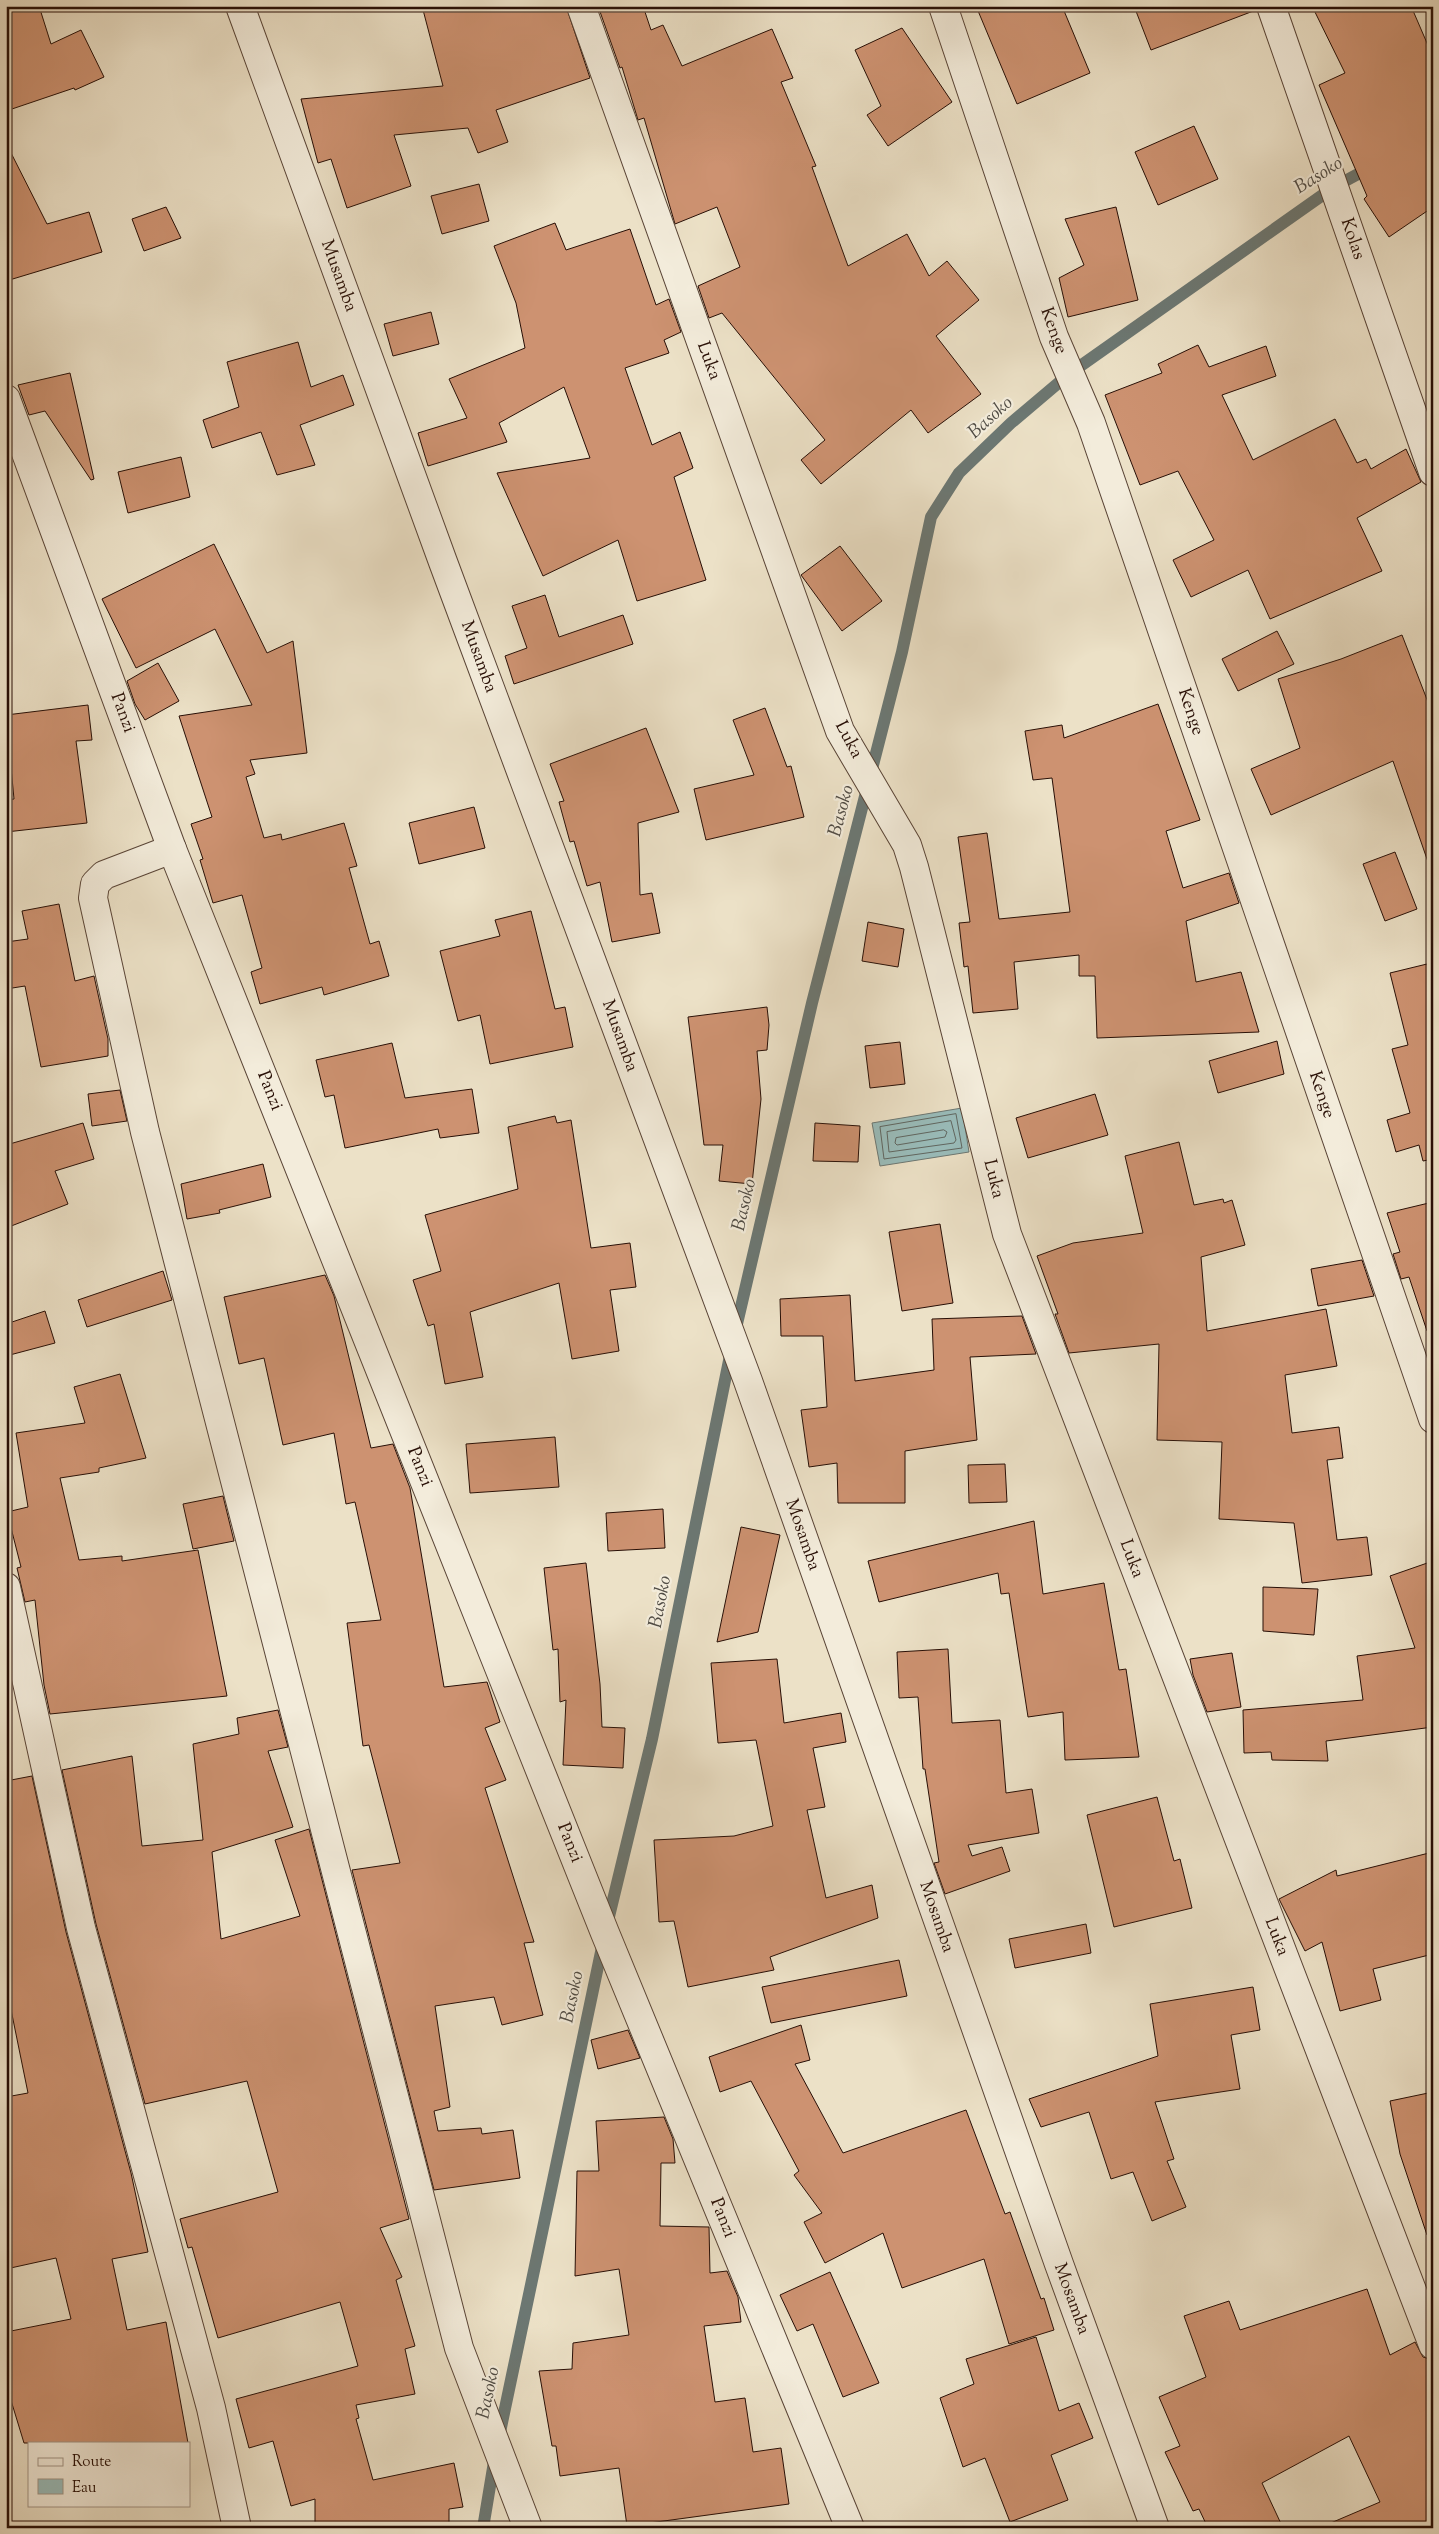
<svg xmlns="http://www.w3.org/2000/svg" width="1439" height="2534" viewBox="0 0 1439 2534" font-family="'Sorts Mill Goudy',serif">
<rect width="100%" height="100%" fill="#ece1c7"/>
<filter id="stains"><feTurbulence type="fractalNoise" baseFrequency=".004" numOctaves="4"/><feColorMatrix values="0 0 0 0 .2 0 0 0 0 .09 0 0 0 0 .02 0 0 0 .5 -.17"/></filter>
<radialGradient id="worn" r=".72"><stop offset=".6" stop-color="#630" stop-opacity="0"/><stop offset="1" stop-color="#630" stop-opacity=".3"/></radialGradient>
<polygon fill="#99bcba" stroke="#6c7772" points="962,1108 969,1152 880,1166 872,1123"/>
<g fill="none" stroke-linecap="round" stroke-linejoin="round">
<g stroke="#606660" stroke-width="1">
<polygon points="956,1114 962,1148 884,1159 880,1127"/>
<polygon points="951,1121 956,1140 954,1143 889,1152 887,1132"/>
<polygon points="944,1130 947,1132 945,1137 897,1145 895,1143 896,1138"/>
</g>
<g stroke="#6c7772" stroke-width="12">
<polyline points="499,2437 605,1933 652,1739 733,1341 812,1003 902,652 931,517 959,473 1011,423 1069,374 1334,187 1371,167"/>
<polyline points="483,2528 495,2456"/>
</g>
</g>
<g fill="#cd9271" stroke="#280f06">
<polygon points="6,6 39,6 51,44 81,30 104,77 75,90 74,88 6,111"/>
<polygon points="422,6 524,6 525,10 566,6 590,78 496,110 508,142 478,153 468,128 394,135 411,186 347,208 331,159 318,163 301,99 443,86"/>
<polygon points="598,6 643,6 651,30 663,25 682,66 772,29 793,78 781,82 816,166 812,167 848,266 907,234 929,276 947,261 979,300 936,336 981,394 928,433 911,410 821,484 801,460 825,440 722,313 709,318 698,286 740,267 717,207 675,224 644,118 638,120 622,67 620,68"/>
<polygon points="976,6 1062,6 1090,73 1017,104"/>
<polygon points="1134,6 1256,6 1256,10 1151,50"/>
<polygon points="1312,6 1411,6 1433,57 1433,207 1389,237 1364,199 1367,196 1319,85 1345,73"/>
<polygon points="902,28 952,102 888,146 867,115 881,106 855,50"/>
<polygon points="1194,126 1218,179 1158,205 1135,152"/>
<polygon points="6,143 47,224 89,212 102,252 6,281"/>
<polygon points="479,184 489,221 442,234 431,196"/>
<polygon points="166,207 181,238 144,251 132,219"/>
<polygon points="1116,207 1138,300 1068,317 1059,278 1084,265 1065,219"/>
<polygon points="555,223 566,250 630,229 656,305 669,299 681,332 664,340 669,353 625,368 652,445 680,432 693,468 674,477 706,580 637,601 618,540 543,576 497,473 590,458 564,387 499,423 507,442 428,466 418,433 467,418 449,379 525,348 516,303 494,246"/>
<polygon points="431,312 439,344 393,356 384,324"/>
<polygon points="298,342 311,387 343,375 354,405 300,425 315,465 277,475 261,432 212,448 203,420 239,407 227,362"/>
<polygon points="1198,345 1209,367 1266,346 1276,376 1222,395 1253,460 1335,419 1357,463 1366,459 1371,469 1406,449 1421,482 1357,518 1382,571 1270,619 1248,570 1191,597 1173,560 1214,540 1178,471 1140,485 1105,395 1162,373 1158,364"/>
<polygon points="70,373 94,479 91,480 45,411 29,415 18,385"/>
<polygon points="181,457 190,497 128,513 118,472"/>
<polygon points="214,544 267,653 293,641 307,753 250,760 255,774 246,777 264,838 281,834 282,840 344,823 357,866 349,868 370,944 379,941 389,976 324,995 322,987 260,1004 251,972 262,968 242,895 213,903 200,860 203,859 191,824 212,817 179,716 252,705 215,629 136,668 102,599"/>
<polygon points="840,546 882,601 842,631 801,575"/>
<polygon points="545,595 559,637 623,615 633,644 514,684 505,656 527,648 512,606"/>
<polygon points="1277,631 1294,664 1238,691 1222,659"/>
<polygon points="1402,635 1433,715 1433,861 1428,862 1393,761 1271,815 1251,769 1300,748 1278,679 1341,659"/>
<polygon points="158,663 179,701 145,720 135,704 127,681"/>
<polygon points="1158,704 1200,820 1166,831 1183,888 1229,873 1239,903 1186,921 1196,982 1241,972 1259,1032 1097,1038 1095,976 1079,976 1079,955 1014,962 1018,1009 973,1013 968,966 964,967 959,923 970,922 958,837 987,833 999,919 1070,912 1052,778 1033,780 1025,731 1062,725 1064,738"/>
<polygon points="88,705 92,740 76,741 87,823 6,832 6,800 14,799 6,715"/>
<polygon points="765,708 787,767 791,766 804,817 706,840 694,789 754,775 733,720"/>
<polygon points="646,728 679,812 638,823 640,895 652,893 660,933 612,942 600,882 587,886 574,841 570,842 559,802 564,801 550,764"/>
<polygon points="474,807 485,848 419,864 409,823"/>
<polygon points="1395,852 1417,909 1385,921 1363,864"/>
<polygon points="59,904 75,981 94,976 108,1039 108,1056 41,1067 25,986 6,989 6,942 28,939 22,911"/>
<polygon points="531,911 555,1009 565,1007 573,1047 490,1064 480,1015 458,1021 440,951 500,936 495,920"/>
<polygon points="868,922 904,929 898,967 862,961"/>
<polygon points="1427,964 1433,989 1433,1159 1423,1161 1419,1145 1396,1152 1387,1120 1410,1113 1392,1049 1408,1045 1390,973"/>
<polygon points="767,1007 769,1025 767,1050 757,1051 761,1099 752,1184 719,1181 723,1145 704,1145 688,1017"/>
<polygon points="1277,1041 1284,1074 1218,1093 1209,1061"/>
<polygon points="900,1042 905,1084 870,1088 865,1046"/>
<polygon points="392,1043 405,1098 472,1089 479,1133 440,1138 438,1129 345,1148 334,1095 325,1097 316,1060"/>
<polygon points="120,1090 127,1121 92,1126 88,1094"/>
<polygon points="1095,1094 1108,1135 1028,1158 1016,1118"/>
<polygon points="555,1116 557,1123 571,1120 591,1248 630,1243 636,1287 610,1290 619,1351 572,1359 559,1283 470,1312 483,1377 445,1384 434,1324 428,1326 413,1280 441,1271 425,1215 518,1189 508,1127"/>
<polygon points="83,1123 94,1159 55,1171 68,1204 6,1228 6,1145"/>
<polygon points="815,1123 860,1126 858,1162 813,1161"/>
<polygon points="1179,1142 1194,1205 1223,1199 1224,1203 1232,1200 1245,1245 1201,1257 1207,1331 1326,1309 1337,1366 1285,1375 1292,1433 1339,1427 1343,1458 1327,1460 1337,1540 1367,1537 1372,1575 1302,1583 1294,1523 1219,1519 1222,1442 1157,1440 1159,1344 1069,1353 1055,1314 1058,1314 1037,1256 1073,1243 1143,1233 1125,1156"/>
<polygon points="263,1164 271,1197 219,1210 220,1213 187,1219 181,1184"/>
<polygon points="1433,1202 1433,1330 1427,1331 1409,1277 1401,1279 1393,1254 1400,1252 1387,1213"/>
<polygon points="940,1224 953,1303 902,1311 889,1232"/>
<polygon points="1362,1260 1374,1296 1318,1306 1311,1269"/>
<polygon points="163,1271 172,1300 87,1327 78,1300"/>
<polygon points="325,1275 334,1296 371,1448 393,1444 410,1488 444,1687 487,1682 500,1722 485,1728 506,1780 485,1788 534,1942 524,1943 543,2015 502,2025 494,1997 435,2006 450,2107 434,2111 438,2131 481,2128 482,2134 513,2130 520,2178 434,2190 352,1870 400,1863 369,1745 363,1746 347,1623 381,1620 355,1502 346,1504 334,1433 283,1445 264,1358 239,1364 224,1297"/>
<polygon points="850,1295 855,1381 934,1370 932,1319 1022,1316 1036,1354 970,1357 977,1440 905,1451 905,1503 838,1503 837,1463 809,1467 801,1410 827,1407 823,1336 781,1336 780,1299"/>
<polygon points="45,1311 55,1343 6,1356 6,1324"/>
<polygon points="120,1374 146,1458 99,1468 99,1472 60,1478 79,1560 122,1556 122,1561 198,1550 227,1696 50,1714 44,1685 35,1600 25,1602 17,1568 21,1567 7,1512 28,1507 16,1433 85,1423 74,1387"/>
<polygon points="555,1437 559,1487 470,1493 466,1444"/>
<polygon points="1005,1464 1007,1502 969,1503 968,1465"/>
<polygon points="223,1496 234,1541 193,1549 183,1504"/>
<polygon points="663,1509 665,1548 608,1551 606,1513"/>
<polygon points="1034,1521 1043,1594 1104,1583 1119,1670 1126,1669 1139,1757 1065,1760 1063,1712 1028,1717 1009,1593 1001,1594 998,1573 879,1602 868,1561"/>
<polygon points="741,1527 780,1535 758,1632 717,1642"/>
<polygon points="1433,1561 1433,1727 1326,1741 1328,1761 1272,1760 1271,1752 1244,1753 1243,1710 1363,1700 1357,1656 1415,1648 1390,1576"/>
<polygon points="586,1563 600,1684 602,1727 625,1728 623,1768 563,1765 566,1700 560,1702 558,1649 553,1650 544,1568"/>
<polygon points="1263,1587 1318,1589 1314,1635 1263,1631"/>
<polygon points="948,1649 952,1723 1000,1720 1006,1793 1032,1789 1039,1833 968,1845 972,1856 1002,1847 1010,1871 945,1894 934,1863 939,1862 925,1769 923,1769 918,1697 899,1698 897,1652"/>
<polygon points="1232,1653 1241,1707 1207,1712 1193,1675 1190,1659"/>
<polygon points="777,1659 784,1723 841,1713 846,1742 813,1748 825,1807 807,1810 826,1898 872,1885 878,1918 770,1957 774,1970 688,1987 674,1921 659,1922 654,1840 734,1836 773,1826 756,1740 718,1743 711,1663"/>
<polygon points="278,1710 288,1747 268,1751 293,1827 212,1852 221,1939 300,1916 275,1840 309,1829 409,2219 380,2228 402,2277 396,2280 415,2346 405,2349 415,2394 356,2405 359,2418 356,2419 373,2480 454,2463 463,2507 449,2509 449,2528 315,2528 315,2499 291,2506 273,2441 249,2448 236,2399 358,2366 340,2302 218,2338 192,2247 188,2248 180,2219 278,2192 247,2081 145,2104 96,1924 62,1770 132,1756 142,1846 203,1840 193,1744 239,1734 237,1718"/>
<polygon points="32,1776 66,1932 131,2173 148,2252 112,2259 127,2330 166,2322 188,2443 24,2443 6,2384 6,2332 71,2319 56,2258 6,2269 6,2097 28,2093 6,1985 6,1781"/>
<polygon points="1157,1797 1174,1861 1180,1859 1192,1908 1114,1927 1087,1815"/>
<polygon points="1433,1852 1433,1954 1373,1969 1381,2000 1340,2011 1322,1942 1305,1951 1279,1899 1336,1870 1337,1876"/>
<polygon points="1086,1924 1091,1953 1015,1968 1009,1939"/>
<polygon points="899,1960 907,1996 771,2023 762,1987"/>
<polygon points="1253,1987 1260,2030 1231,2035 1240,2089 1155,2102 1174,2159 1167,2161 1186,2207 1152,2221 1133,2172 1111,2179 1089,2112 1041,2127 1029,2099 1158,2056 1150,2004"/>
<polygon points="801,2025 810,2060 795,2064 843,2153 966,2110 1005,2214 1010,2212 1041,2299 1044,2298 1054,2330 1009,2344 984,2259 902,2288 883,2233 825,2263 804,2222 822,2213 794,2175 799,2171 751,2081 720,2092 709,2057"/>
<polygon points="628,2030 640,2058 598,2069 591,2040"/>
<polygon points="1433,2092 1433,2234 1427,2235 1400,2154 1390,2101"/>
<polygon points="664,2117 673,2139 675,2163 661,2163 660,2226 709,2227 710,2273 727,2271 738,2297 741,2322 704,2326 715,2402 745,2398 753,2452 781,2448 789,2504 627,2526 619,2468 560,2476 556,2446 552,2446 539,2371 572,2369 573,2343 629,2335 619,2269 575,2276 577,2171 599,2171 596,2121"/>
<polygon points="830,2272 879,2383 843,2397 813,2324 797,2331 780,2295"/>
<polygon points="1367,2289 1390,2355 1415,2342 1423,2357 1433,2360 1433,2528 1319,2528 1380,2502 1349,2436 1262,2483 1283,2528 1208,2528 1199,2509 1193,2511 1165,2452 1180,2446 1159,2397 1206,2377 1184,2316 1229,2301 1240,2330"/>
<polygon points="1036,2337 1059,2411 1079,2403 1093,2438 1051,2455 1068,2500 1010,2522 985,2458 963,2467 940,2398 974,2384 966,2359"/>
</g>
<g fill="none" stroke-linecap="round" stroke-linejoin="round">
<g stroke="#594436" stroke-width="30">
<g id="street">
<polyline points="240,6 443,562 748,1381 1059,2264 1155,2528"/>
<polyline points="581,6 840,731 907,845 914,867 1007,1234 1433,2345"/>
<polyline points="943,6 1054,337 1091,423 1433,1419"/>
<polyline points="1271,6 1433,472"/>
<polyline points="6,399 172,849 605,1933 850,2528"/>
<polyline points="172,849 104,875 95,884 93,898 145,1132 459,2348 528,2528"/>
<polyline points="6,1587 81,1928 211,2408 237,2528"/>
</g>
</g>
<use href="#street" stroke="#f3ecdb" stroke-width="28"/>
</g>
<g text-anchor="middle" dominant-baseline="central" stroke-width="4.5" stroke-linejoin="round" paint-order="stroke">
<g font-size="18" fill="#280f06" stroke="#f3ecdb">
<text transform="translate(1352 239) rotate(71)">Kolas</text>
<text transform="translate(338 276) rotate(70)">Musamba</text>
<text transform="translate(1053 331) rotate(70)">Kenge</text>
<text transform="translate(708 361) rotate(70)">Luka</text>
<text transform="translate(478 657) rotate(70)">Musamba</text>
<text transform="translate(1190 712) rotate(71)">Kenge</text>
<text transform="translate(122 713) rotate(70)">Panzi</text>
<text transform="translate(848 740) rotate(62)">Luka</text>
<text transform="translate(619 1036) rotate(70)">Musamba</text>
<text transform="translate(269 1091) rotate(68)">Panzi</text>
<text transform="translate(1321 1095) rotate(71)">Kenge</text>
<text transform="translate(993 1179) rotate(76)">Luka</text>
<text transform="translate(419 1467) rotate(68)">Panzi</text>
<text transform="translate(802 1535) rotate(71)">Mosamba</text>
<text transform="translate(1131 1559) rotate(69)">Luka</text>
<text transform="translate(569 1843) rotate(68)">Panzi</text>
<text transform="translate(936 1917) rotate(71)">Mosamba</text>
<text transform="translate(1276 1937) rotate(69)">Luka</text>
<text transform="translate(722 2218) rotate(68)">Panzi</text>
<text transform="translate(1071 2299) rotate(70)">Mosamba</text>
</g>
<g font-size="19" font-style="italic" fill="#504c45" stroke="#f3ecdb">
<text transform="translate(1319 176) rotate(-32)">Basoko</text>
<text transform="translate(991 418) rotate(-42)">Basoko</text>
<text transform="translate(842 811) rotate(-75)">Basoko</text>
<text transform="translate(745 1205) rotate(-77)">Basoko</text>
<text transform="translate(661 1602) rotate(-79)">Basoko</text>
<text transform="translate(573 1997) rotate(-78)">Basoko</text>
<text transform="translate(489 2393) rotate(-78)">Basoko</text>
</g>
</g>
<rect width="1439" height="2534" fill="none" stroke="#ece1c7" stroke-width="25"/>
<rect x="8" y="8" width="1424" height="2519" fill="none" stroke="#280f06" stroke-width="2.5"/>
<rect x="12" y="12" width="1414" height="2509" fill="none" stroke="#280f06"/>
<rect x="28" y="2442" width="162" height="65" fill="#f3ecdb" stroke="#a29486"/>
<rect x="38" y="2458" width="25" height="8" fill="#f3ecdb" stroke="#a29486"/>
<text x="72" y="2466" font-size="15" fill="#280f06">Route</text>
<rect x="38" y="2479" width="25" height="15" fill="#99bcba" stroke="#a29486"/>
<text x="72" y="2492" font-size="15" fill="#280f06">Eau</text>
<rect width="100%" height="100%" filter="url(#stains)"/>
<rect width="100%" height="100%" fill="url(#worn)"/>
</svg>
